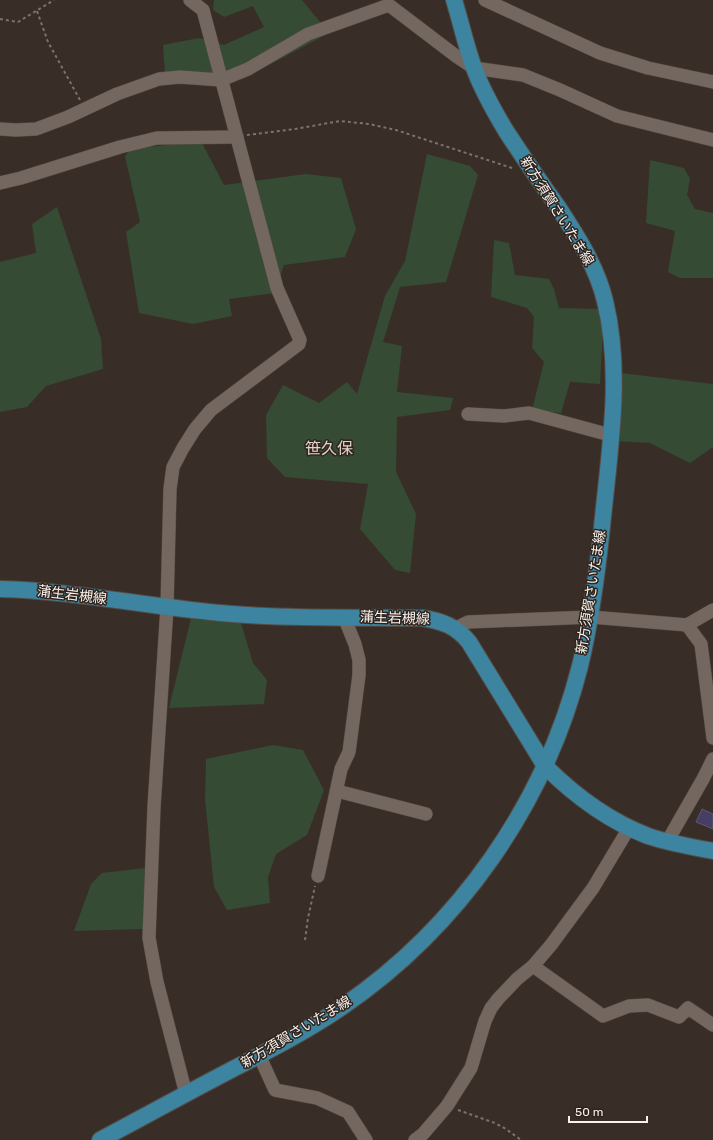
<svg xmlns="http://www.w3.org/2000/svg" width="713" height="1140" viewBox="0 0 713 1140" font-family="Rubik,'Noto Sans JP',sans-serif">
<rect width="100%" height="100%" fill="#392e27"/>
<g fill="#354b33">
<polygon points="214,0 302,0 329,33 243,79 210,72 165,74 163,45 199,38 224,45 264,27 253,6 224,17 213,10"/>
<polygon points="201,141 224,185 306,174 341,178 356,229 345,257 284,265 275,293 229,299 232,316 193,324 139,313 126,232 140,222 125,156 131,149"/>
<polygon points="427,154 470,166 478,175 446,282 400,287 383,342 402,346 397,392 453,398 450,410 397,417 396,472 416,514 410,573 395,570 360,529 368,484 285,477 267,458 266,415 283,385 319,403 347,382 357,394 385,296 405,261"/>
<polygon points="650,160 684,168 690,179 687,195 695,209 713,213 713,278 680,278 668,272 675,231 646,223"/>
<polygon points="57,207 101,339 103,369 46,386 27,407 0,412 0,262 36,253 32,224"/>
<polygon points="494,240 509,243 515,275 549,279 554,289 559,308 604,309 600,384 570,382 561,413 532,410 544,362 532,348 534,317 527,308 491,297"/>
<polygon points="621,373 713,384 713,447 690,463 650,443 613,441"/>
<polygon points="191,618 241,623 253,663 267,680 264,704 169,708"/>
<polygon points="273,745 303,750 324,790 307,835 276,854 268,877 270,903 227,910 214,887 205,799 206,759"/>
<polygon points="145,868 144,929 74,931 91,884 102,873"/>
</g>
<polygon fill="#463e64" stroke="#5c5a67" points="702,809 713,814 713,829 696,822"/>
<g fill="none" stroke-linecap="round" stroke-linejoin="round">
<g stroke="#544b44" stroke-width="14">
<g id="minor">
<polyline points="485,0 600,53 648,68 713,82"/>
<polyline points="0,129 16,130 36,129 68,117 117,94 159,79 180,77 221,80 248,69 308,34 389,5 456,56 474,68 523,75 560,90 617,116 713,140"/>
<polyline points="0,183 21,178 120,147 157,138 237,137"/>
<polyline points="468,414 504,416 529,413 610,435"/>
<polyline points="687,625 701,644 713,738"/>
<polyline points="456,628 468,622 591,617 687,625 713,610"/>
<polyline points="337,791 426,814"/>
<polyline points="667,842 703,779 713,759"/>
<polyline points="318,876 341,769 349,752 359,675 359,660 355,644 344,617"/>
<polyline points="533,966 603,1016 629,1006 648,1005 679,1017 688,1008 713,1025"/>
<polyline points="259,1055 275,1090 317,1098 348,1112 366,1140"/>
<polyline points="186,1094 157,982 149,938 154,807 167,607 170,489 173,467 183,448 195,429 211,410 299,344 300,340 277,288 203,10 190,0"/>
<polyline points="415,1140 423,1134 447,1106 471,1068 485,1021 491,1008 498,999 517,979 533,966 551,945 593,888 629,828"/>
</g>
</g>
<g stroke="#544b44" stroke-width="18">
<g id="major">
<path d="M0 589C78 591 154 608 232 614 295 619 359 617 422 618 442 621 456 626 469 642L545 766C574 795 609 821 648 836 669 843 691 847 713 851"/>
<path d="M100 1140C143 1117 187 1093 231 1070 268 1051 307 1031 342 1007 459 927 545 804 580 666 591 621 597 574 602 527 609 453 623 375 605 301 597 267 577 236 558 207 540 182 523 157 506 131 494 111 482 90 474 68 466 46 461 23 454 0"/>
</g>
</g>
<g stroke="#7d736d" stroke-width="2" stroke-dasharray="3 3" stroke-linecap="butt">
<polyline points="37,11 48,42 80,100"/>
<polyline points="0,19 18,22 54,0"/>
<polyline points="247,135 295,129 340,121 369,124 396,130 515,169"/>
<polyline points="305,940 308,918 315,886"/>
<polyline points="458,1110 495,1123 506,1129 521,1140"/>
</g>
<use href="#minor" stroke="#74675f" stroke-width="13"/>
<use href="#major" stroke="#3d84a0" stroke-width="16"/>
</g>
<g text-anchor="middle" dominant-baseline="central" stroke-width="3" stroke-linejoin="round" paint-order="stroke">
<g font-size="14" fill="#f9f1ed" stroke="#2f241d">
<text transform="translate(557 211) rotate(58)">新方須賀さいたま線</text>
<text transform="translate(591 592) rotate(-81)">新方須賀さいたま線</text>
<text transform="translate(72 595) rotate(7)">蒲生岩槻線</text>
<text transform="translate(395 618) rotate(2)">蒲生岩槻線</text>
<text transform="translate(296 1032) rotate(-31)">新方須賀さいたま線</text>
</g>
<g font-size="16" fill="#e2d3ca" stroke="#2f241d">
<text x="329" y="448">笹久保</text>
</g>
</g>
<path d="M569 1116v6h78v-6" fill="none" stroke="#f9f1ed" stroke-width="2"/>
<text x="575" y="1116" font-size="12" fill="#f9f1ed" stroke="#2f241d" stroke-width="3" paint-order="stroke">50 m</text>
</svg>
